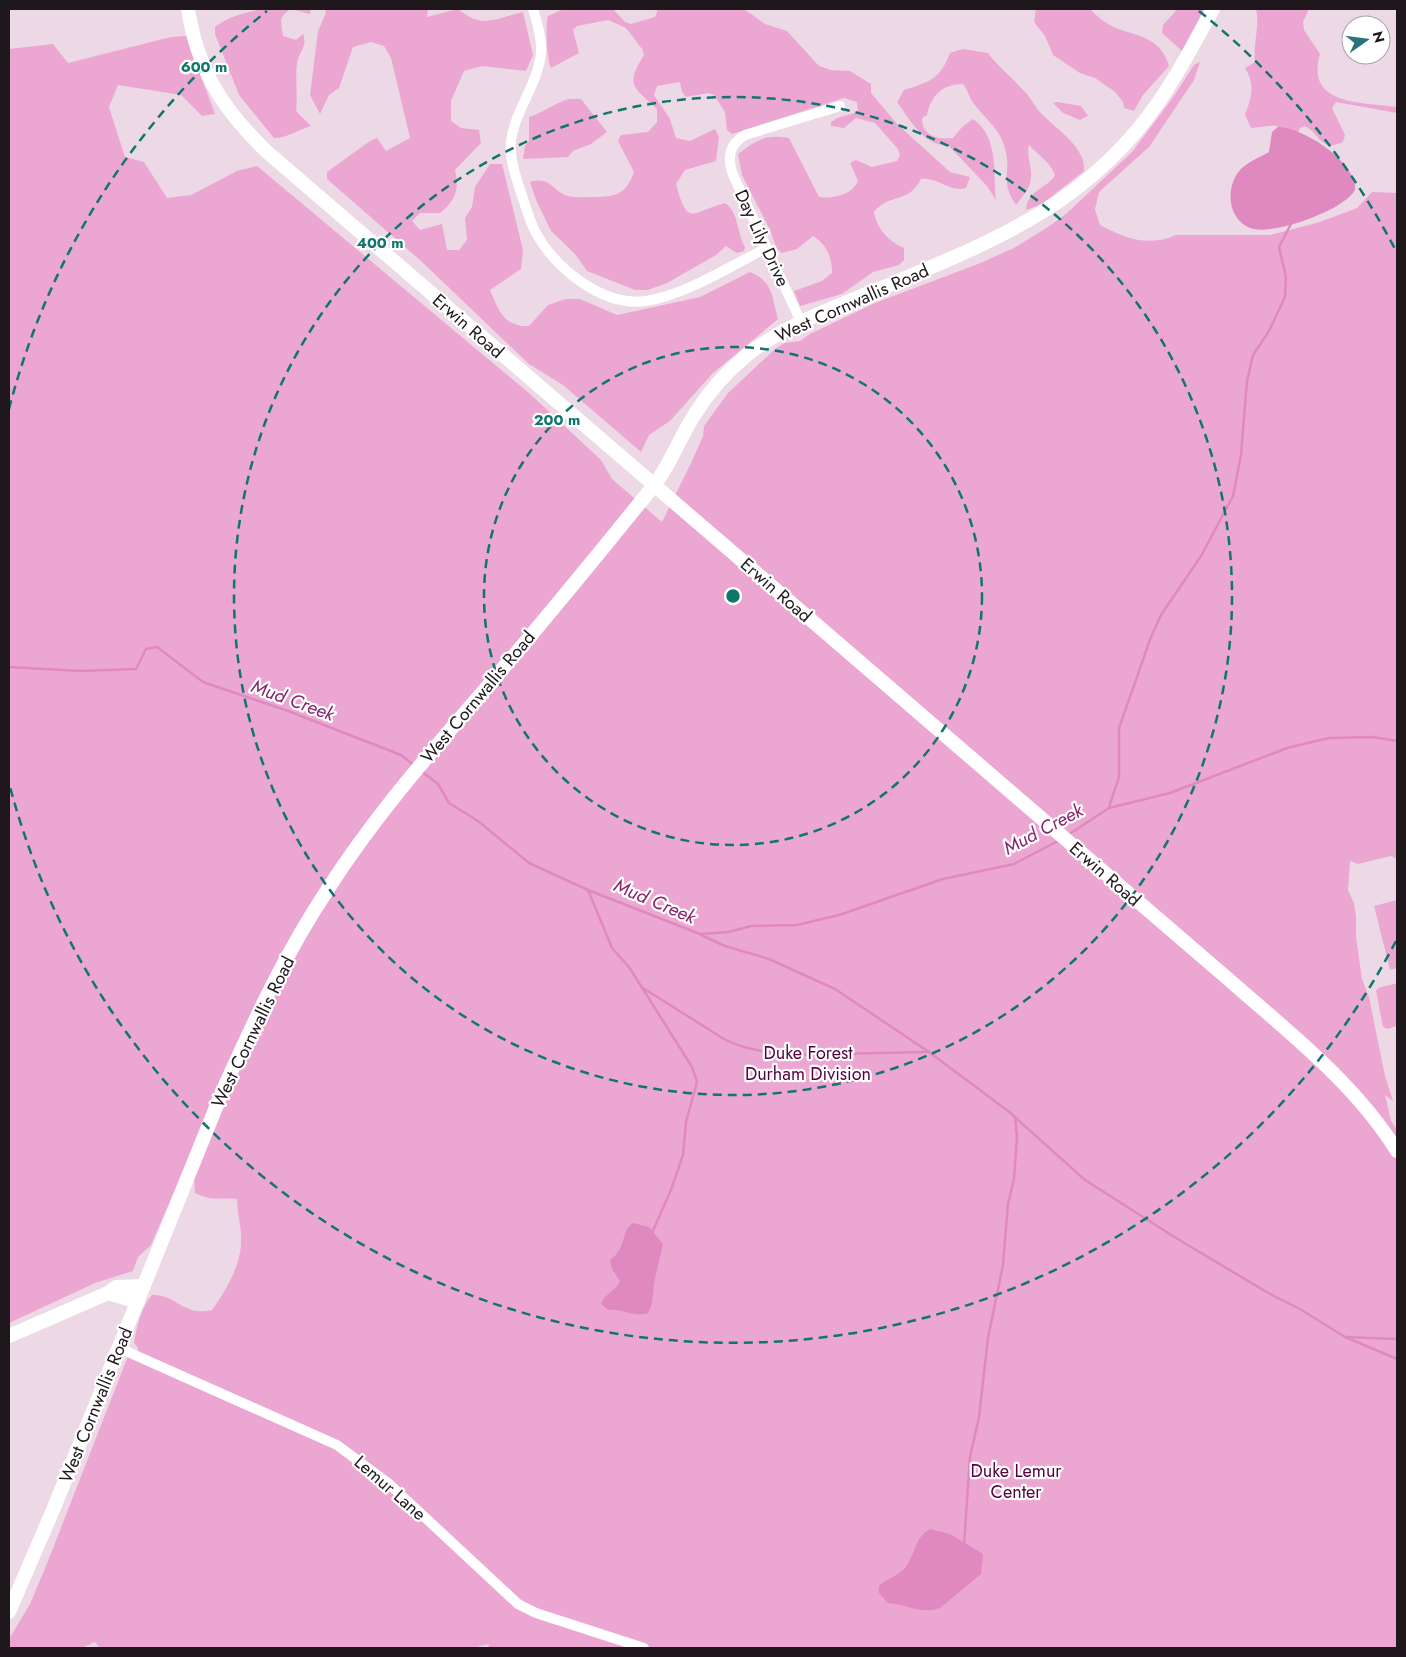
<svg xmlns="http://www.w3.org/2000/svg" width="1406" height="1657" viewBox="0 0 1406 1657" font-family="Jost,sans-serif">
<rect width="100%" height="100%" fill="#edd9e5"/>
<g fill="#eca6d2">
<path d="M261 9H311L310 14 291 9C278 16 281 23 283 36L296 40 303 34C308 47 299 51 297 63 295 79 298 95 296 111L311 126C298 130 287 138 274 138L239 95 215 34V27C229 16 245 13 261 9Z"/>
<path d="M325 9H428L427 17 458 9C482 29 494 19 523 12L533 55 526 71 482 66 464 71 451 101V121L461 128 479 130 481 143 455 170C460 189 455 201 440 213H420L412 221 420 230 442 224 447 250H459L467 240 465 218 472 207 475 187 490 164H502L523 250 521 269 490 290C499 311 504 327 529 326L548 305 566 299H580L617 315 700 297 750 272C773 281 772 297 778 319L712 374 670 421 649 435 641 452 563 385 529 364 421 261 327 179V172L370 141 377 138 386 151 410 138 391 58 384 46 371 42 353 47 339 88 329 95 320 114 310 95 318 31 326 13Z"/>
<path d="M564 9H613L625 22 631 24 655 17 658 9H744L765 24 787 31 819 66 831 70 850 71 871 84V93L897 124 950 172 970 177 966 188C951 193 936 176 921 179 908 205 890 192 874 212 877 229 888 241 904 248V260L899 265 873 272 842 294 800 306 794 291 822 281 832 273C832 257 827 245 813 236L797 249 782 253 777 249 769 228 742 175 738 154C757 140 765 134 789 138L819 197C833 199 852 195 858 181L850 163 856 160 872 167 897 161 900 155 898 149 875 123 856 118 844 128 831 126V122L837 118 858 112 857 102 844 98 732 134 727 130 725 112 714 95 708 93 686 97 682 92 680 82 657 86 654 95 670 119 676 138 690 141 715 129 719 137 716 161 685 170 676 184C688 228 691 212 725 203 739 212 737 234 745 247L744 251 737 253 726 246 716 255 667 283 648 290H635L587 271 575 254 551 231 536 200 530 182C549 176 552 189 565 195 572 198 580 197 588 197 613 197 625 197 634 172L618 141 621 135 648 132 657 122V109C633 86 625 86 644 55L642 49 626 28 608 20 577 26 573 30 579 53 551 68C547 61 545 24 548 16Z"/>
<path d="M1036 9H1090C1095 14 1101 20 1108 24 1131 37 1160 33 1169 66L1143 95 1134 111 1124 108 1123 102 1115 92 1095 78 1080 73 1053 55 1045 36 1034 22Z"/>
<polygon points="1173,9 1204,9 1182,51 1162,33 1163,25 1176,11"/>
<path d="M1256 9H1309L1303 22 1304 30 1320 54C1305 106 1362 102 1397 107V113L1336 102 1332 108 1345 135 1343 142C1319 153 1320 132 1304 126L1300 128 1295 139H1285L1277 126C1267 125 1260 128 1251 128L1245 115C1251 98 1256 85 1245 68L1255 62C1253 41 1260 27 1256 9Z"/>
<path d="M186 36 215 114 202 116 181 95 118 85 109 107 125 157 144 162 167 198 191 195 237 171 257 166 529 393 601 460 612 479 662 522 692 461 703 436 704 426 728 393 774 350 784 343 800 341 810 334 875 303 978 264 1014 248 1048 227 1066 214 1132 152 1172 99 1194 65 1200 62 1194 80 1149 147 1099 192 1095 209 1100 225C1126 239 1149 247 1176 235H1270L1320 222 1357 208 1372 192 1397 193V859L1391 856 1358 864 1350 861 1348 890 1354 903 1356 916V937L1362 979 1369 997 1385 1076 1393 1101 1385 1095 1391 1121 1397 1130V1648H488L489 1644 472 1648H100L95 1642 81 1648H9V1639L30 1604 48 1561 128 1356 135 1358 138 1348 134 1343C136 1328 142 1306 152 1295 177 1294 183 1317 212 1310 225 1292 241 1265 241 1242 242 1228 237 1213 237 1199 218 1197 214 1202 195 1193L194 1180 180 1178 151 1245 138 1257 133 1271 95 1283 9 1323V49L53 44 68 63 171 37Z"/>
<path d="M963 49 988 53C999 68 1013 78 1025 92 1031 98 1034 105 1039 111 1053 127 1087 147 1084 171L1042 204 1026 210C1027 190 1048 188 1055 175 1051 163 1037 154 1029 145 1026 156 1032 165 1031 177 1031 188 1022 197 1016 205 999 180 1012 173 1005 149 1000 127 983 118 972 101 968 95 968 89 963 84 942 84 931 96 927 115L922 118C922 136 938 140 953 138L962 127 973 119C999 137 993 172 996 200L987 186 949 146C923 145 911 121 897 102L904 90C930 82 940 79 950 53Z"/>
<path d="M569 99H581L607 132 591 144 573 151 568 157 523 159 525 146 529 141V117C543 113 554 103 569 99Z"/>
<polygon points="1057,102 1081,106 1088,116 1080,120 1063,113 1053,103"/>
<polygon points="1397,900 1397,968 1390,970 1374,906"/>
<polygon points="1397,983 1397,1026 1387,1029 1383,1027 1376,991 1378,988"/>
</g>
<g fill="#e089c1">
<path d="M1278 127C1303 127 1358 163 1355 190 1344 210 1277 234 1254 229 1228 223 1224 188 1240 170 1246 163 1260 157 1269 152L1272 132Z"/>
<path d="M633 1223 649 1227 663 1244 654 1283 652 1304 648 1313C636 1318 621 1308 608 1310L601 1304C604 1294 616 1291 620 1281L612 1269 610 1260C627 1248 621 1230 633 1223Z"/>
<path d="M930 1529 950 1534 983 1554 981 1574 940 1608C922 1615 906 1604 888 1603L879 1593V1586C886 1579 898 1576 905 1568 915 1556 915 1536 930 1529Z"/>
</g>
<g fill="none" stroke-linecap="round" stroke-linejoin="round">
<g stroke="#e089c1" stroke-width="2.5">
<polyline points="9,667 80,671 136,669 146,649 157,647 203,682 288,711 401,755 415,766"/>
<polyline points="421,771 438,784 449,803 478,821 529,863 588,890 700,934 729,932 751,926 797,925 839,915 943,879 1014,864 1060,840"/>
<polyline points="1109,807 1119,777 1119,728 1151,637 1161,615 1201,556 1233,496 1241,455 1247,381 1253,355 1269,331 1285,297 1286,277 1279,247 1291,224"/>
<polyline points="1068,835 1109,808 1170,793 1287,748 1329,738 1373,737 1397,741"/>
<polyline points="588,890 612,948 629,967 692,1067 697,1082 686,1122 683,1155 671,1190 652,1233"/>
<polyline points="701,935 725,946 769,959 835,989 929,1052 1008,1111 1085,1180 1176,1238 1270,1294 1300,1309 1345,1337 1397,1359"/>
<path d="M643 988 724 1039C743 1049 763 1051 783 1055L927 1052"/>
<polyline points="1346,1337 1397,1339"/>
<polyline points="964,1545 970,1457 979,1417 988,1338 1003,1265 1008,1204 1014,1179 1017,1137 1015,1117"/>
</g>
<g stroke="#fff" stroke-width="10">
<path d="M533 9C537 23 542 38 541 53 538 85 514 111 511 142 509 158 516 176 520 190 525 204 529 220 536 233 556 269 603 307 646 301 686 295 730 266 767 248"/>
<path d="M801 322 734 177C727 160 728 145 745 135L840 106"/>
<polyline points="119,1348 337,1445 388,1483 518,1604 536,1613 644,1648"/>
</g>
<g stroke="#fff" stroke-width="14">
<path d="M188 9C198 71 222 108 266 151L1227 978C1287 1031 1354 1082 1397 1151"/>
<polyline points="108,1293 138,1302"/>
<polyline points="9,1336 108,1293 116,1287 144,1286"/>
<path d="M9 1612 53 1510 223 1090C254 1021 286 952 328 889 374 817 431 752 487 687 543 622 597 556 651 489 669 468 678 441 693 417 707 394 726 372 747 355 791 321 846 303 896 282 1003 237 1092 200 1160 100 1180 71 1196 40 1213 9"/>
</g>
</g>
<g fill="none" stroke="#0f766e" stroke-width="2.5" stroke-dasharray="9 6">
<circle cx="733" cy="596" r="249"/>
<circle cx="733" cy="596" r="499"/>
<path d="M1396 941A748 748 0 0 1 9 783M9 409A748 748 0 0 1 267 11M1199 11A748 748 0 0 1 1396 251"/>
</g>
<g text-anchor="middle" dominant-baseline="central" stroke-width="4.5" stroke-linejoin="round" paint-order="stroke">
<g font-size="18" fill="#1e171c" stroke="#fff">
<text transform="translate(762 238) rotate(65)">Day Lily Drive</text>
<text transform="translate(852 303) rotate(-24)">West Cornwallis Road</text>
<text transform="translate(468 326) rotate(41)">Erwin Road</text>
<text transform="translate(776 590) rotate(41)">Erwin Road</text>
<text transform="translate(478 697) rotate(-50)">West Cornwallis Road</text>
<text transform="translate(1105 874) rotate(41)">Erwin Road</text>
<text transform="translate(253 1032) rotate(-64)">West Cornwallis Road</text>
<text transform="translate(96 1405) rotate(-68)">West Cornwallis Road</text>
<text transform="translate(390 1488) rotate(41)">Lemur Lane</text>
</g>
<g font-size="18" fill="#53023f" stroke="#fff">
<text x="808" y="1053">Duke Forest<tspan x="808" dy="21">Durham Division</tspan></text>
<text x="1016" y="1471">Duke Lemur<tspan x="1016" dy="21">Center</tspan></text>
</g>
<g font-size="19" font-style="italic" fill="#89236c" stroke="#fff">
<text transform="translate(293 700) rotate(20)">Mud Creek</text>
<text transform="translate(1043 829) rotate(-28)">Mud Creek</text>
<text transform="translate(655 901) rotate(23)">Mud Creek</text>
</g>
</g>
<circle cx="733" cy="596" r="8" fill="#0f766e" stroke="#fff" stroke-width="2.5"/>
<g font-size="15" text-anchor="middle" font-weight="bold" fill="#0f766e" stroke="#fff" stroke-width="4.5" stroke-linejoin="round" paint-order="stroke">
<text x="204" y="72">600 m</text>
<text x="380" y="248">400 m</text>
<text x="557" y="425">200 m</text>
</g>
<rect width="1406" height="1657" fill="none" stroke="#1e171c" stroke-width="20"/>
<g transform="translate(1366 40) rotate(76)"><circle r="24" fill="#ffffff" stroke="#a5a2a4"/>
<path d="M0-4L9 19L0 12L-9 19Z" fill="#2a727c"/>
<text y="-8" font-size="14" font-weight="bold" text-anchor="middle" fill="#1e171c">N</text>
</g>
</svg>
